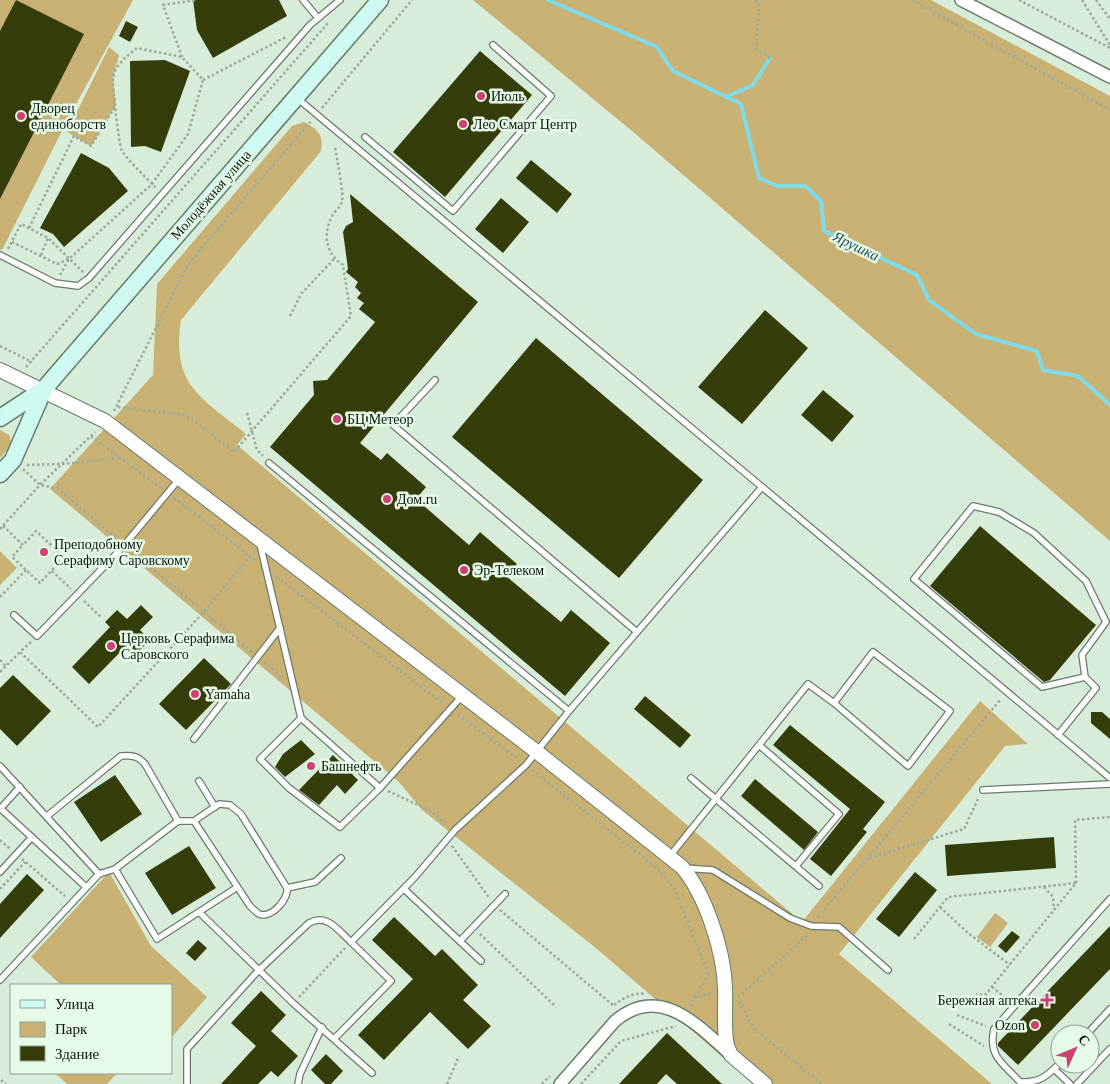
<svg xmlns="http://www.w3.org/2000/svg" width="1110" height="1084" viewBox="0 0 1110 1084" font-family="Georgia,serif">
<rect width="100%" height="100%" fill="#d8ecda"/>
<g fill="#c9b174">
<polygon points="0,0 133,0 70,115 2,250 0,249"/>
<polygon points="473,0 931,0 1110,96 1110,541 632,131"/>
<polygon points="109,47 119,55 113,78 116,105 91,146 67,132"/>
<path d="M304 122C318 129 324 136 321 151L181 320C171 385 200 397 246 434L237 445 802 922 980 701 1028 744 1005 746 839 954 992 1084H754L597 949 422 810 399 782 50 489 153 375 157 284 292 126Z"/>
<polygon points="0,430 9,435 12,445 0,458"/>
<polygon points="0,551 17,568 0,585"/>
<polygon points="109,872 151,946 207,997 171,1038 171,985 61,985 31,957"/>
<polygon points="995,913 1008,923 990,947 977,937"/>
<polygon points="55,1073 117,1073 107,1084 67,1084"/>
</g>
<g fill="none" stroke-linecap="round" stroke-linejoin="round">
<g stroke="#7fdbe8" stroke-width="4">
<polyline points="548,0 657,47 673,71 741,104 759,178 777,186 805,186 821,201 824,231 917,275 929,300 976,334 1037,351 1043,370 1078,376 1110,405"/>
<polyline points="726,97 753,85 770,58"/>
</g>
</g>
<g fill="#353e0b">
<polygon points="16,0 84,34 0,199 0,31"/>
<polygon points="193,0 279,0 287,16 213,58 197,30"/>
<polygon points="126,21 138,27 130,42 119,36"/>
<polygon points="480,51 532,95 445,197 393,152"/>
<polygon points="165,60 190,71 161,152 145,146 131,147 130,61"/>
<polygon points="81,153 109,168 128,191 64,247 53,234 40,228"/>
<polygon points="531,160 572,194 557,213 516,178"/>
<polygon points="350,194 478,302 360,443 381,460 387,453 426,487 416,499 469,545 480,532 517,564 506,576 561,622 571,610 610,643 565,696 270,447 314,395 313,381 327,380 375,322 359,309 364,303 357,298 361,293 355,287 358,282 346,272 348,269 343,232 346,226 353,222"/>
<polygon points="501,198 529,222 503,253 475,229"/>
<polygon points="765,310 808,348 742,424 698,387"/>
<polygon points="536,338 703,480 619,578 452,437"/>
<polygon points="823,390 854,416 832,442 801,415"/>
<polygon points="980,526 1096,625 1050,680 1044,682 930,586"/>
<polygon points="141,605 153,617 140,630 150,640 137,653 128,644 89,684 72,667 110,627 105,622 117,610 127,619"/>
<polygon points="204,658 231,684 186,730 159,704"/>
<polygon points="13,675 51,711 17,746 0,729 0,688"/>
<polygon points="645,696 691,735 680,748 634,709"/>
<polygon points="1091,712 1102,712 1110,719 1110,739 1091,723"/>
<polygon points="790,725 885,802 863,829 867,832 831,876 810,859 850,809 773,745"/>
<polygon points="301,740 315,754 285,777 275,767 283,754"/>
<polygon points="333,755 358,780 345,794 337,785 319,805 299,790"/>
<polygon points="115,775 142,814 101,842 74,802"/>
<polygon points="755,779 818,832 804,850 741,796"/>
<polygon points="1054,837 1056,868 947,876 945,845"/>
<polygon points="189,846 216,888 172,915 145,873"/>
<polygon points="915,872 937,890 899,937 876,919"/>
<polygon points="27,874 44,890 0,938 0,904"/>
<polygon points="394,917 435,956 442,949 478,985 463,1000 491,1026 468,1049 430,1012 384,1060 358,1035 413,979 372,940"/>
<polygon points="1110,926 1110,969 1018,1065 998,1046 998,1043"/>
<polygon points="1012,931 1020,937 1006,953 998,946"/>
<polygon points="198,940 207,948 195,961 186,953"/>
<polygon points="261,991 286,1015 271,1031 298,1056 278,1077 271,1071 258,1084 221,1084 256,1046 231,1023"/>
<polygon points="667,1033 722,1084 677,1084 666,1074 657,1084 619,1084"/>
<polygon points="326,1054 343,1071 331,1084 325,1084 311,1070"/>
</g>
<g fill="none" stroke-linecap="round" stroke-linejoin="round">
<g stroke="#697b6b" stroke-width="8">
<g id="service">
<polyline points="303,0 318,18"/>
<polyline points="297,98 1110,778"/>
<polyline points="365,137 453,211 551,96 493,45"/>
<polyline points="0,255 55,283 78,286 89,278 310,25 340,0"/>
<polyline points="435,380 393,425 637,632"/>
<polyline points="260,544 301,718 380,788 462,696"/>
<polyline points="14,615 37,636 121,549 180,478"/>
<polyline points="569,711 762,487"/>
<polyline points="301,718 260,759 289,788 340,827 380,788"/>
<polyline points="1058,735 1096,688 1085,677 1082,655 1106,622 1086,581 1034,533 999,512 973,506 914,579 1042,687 1085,677"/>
<polyline points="194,739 280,628"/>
<polyline points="759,745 839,814 796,866"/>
<polyline points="0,766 99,874 115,869 157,939 236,888"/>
<polyline points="691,778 819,886"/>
<polyline points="199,781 215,807"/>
<polyline points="983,790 1110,784"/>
<polyline points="0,808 86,887"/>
<polyline points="0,809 20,787"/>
<path d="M47 816 121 756C132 755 138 756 145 764L178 821"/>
<polyline points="669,857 808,684 834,703 908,766 950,711 873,652 834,703"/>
<polyline points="684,868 713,870 790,918 811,926 839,927 888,970"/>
<path d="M115 869 178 821H194L250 906C252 908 256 912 259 914 272 919 289 898 287 888L241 814 230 805 219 804 194 821"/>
<polyline points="0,872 32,837"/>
<polyline points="287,888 315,882 341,858"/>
<polyline points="404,889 481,961"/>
<polyline points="200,913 293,1003 372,1073"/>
<polyline points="460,941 505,894"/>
<polyline points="0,980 99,874"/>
<polyline points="1087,1034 1110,1009"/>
<polyline points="335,1038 391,981 351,942"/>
<path d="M1060 1063C1047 1076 1040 1083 1020 1082 1003 1063 988 1057 994 1029L1110 899"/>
<polyline points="1054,1069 1070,1084"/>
<path d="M187 1084V1049L258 971 309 923C327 913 338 930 351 942L415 877 455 830 526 765 569 711 269 463"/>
<polyline points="298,1084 300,1074 322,1027"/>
<polyline points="1077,1084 1110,1049"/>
</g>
</g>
<g stroke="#697b6b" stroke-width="14">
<g id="minor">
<polyline points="961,0 1110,77"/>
<path d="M560 1084 615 1021C660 983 697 1025 730 1054"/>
</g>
</g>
<g stroke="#697b6b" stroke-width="16">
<path id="tertiary" d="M0 370 105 421 537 752 682 867C706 895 724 952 725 988 726 1007 723 1027 727 1046L731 1055 765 1084"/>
</g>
<g stroke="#697b6b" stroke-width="19">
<g id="secondary">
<polyline points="0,418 44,389 380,0"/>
<polyline points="0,474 13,460 44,389"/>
</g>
</g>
<g stroke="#9aaa9b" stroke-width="2.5" stroke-dasharray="2.5 2.5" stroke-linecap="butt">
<polyline points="755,0 759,5 756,49 770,58"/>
<polyline points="912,0 1110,110"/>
<polyline points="1019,0 1110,48"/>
<polyline points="1082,0 1110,45"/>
<polyline points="1096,0 1110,19"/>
<polyline points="182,57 163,5 197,0"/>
<polyline points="203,80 286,37"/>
<polyline points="322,108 412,0"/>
<polyline points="29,228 74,136 91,146 116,105"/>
<polyline points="12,242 57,264 69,259"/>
<polyline points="8,249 21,224 48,238 83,272"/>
<polyline points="41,255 48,238"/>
<path d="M60 275 69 259 152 184 188 134 203 80 182 57 137 48C127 56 116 64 113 77 112 83 119 147 122 151 131 164 145 176 156 188"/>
<polyline points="290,316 301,294 334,259"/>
<polyline points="0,346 32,362"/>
<polyline points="26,367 329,22"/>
<path d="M118 407 186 415 234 452 351 316 343 265C326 254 323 236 331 218 334 212 340 207 342 202 344 194 337 158 335 148"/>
<polyline points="114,411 188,264 312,120"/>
<polyline points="247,413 257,450 263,456"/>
<polyline points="91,436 162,489"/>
<polyline points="27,465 62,464 119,458"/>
<polyline points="23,469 40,485 57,488 117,539"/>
<polyline points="174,498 255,560"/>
<polyline points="3,526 23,545 36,531 64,557 40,583 12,557 23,545"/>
<polyline points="0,529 40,485 95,432"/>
<polyline points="131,551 252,652"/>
<polyline points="52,571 71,589"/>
<polyline points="277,577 444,704"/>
<polyline points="0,597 26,570"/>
<polyline points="84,601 101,617"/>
<polyline points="31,642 20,652 98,727 200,616 250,556"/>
<polyline points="0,660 6,666 20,652"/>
<polyline points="264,662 282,678"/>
<polyline points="0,672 6,666"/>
<polyline points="458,715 518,759"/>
<polyline points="532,770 659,870 675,890 709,976"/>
<polyline points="388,791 429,810 448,825"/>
<polyline points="0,840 10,849"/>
<polyline points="452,846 490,899"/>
<polyline points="869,858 964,829 979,797"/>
<polyline points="22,859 65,896"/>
<polyline points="1076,883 1075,820 1110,817"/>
<polyline points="1044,887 1053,897 1054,909"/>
<polyline points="0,889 25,862"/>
<polyline points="940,907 968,933 1010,965"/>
<polyline points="500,910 614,1006"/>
<polyline points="818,917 1001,699"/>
<polyline points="480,934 556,1007"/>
<polyline points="914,939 948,897 1076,883 985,995 976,994"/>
<polyline points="992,987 1008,1000"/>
<polyline points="299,997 345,948"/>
<polyline points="738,997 809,934"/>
<polyline points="694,998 711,993"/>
<polyline points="739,1002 753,1028 822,1084"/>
<path d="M614 1005C624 998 633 992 645 994"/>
<polyline points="690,1006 709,974"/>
<polyline points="957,1015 986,1026"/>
<polyline points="949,1024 984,1046"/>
<polyline points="1,1080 6,1084"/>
<polyline points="447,1084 459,1056"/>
<polyline points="542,1084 550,1076"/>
<polyline points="581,1084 621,1041 676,1026"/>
</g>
<use href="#service" stroke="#fff" stroke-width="5.5"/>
<use href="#minor" stroke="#fff" stroke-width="11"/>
<use href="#tertiary" stroke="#fff" stroke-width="14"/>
<use href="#secondary" stroke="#cffaf2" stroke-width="16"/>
</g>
<g fill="#cd4175" stroke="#e5fae7" stroke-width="2">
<circle cx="481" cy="96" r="5"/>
<circle cx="21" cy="116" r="5"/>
<circle cx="463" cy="124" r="5"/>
<circle cx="337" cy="419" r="5"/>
<circle cx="387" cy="499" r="5"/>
<circle cx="44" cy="552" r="5"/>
<circle cx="464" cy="570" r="5"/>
<circle cx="111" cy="646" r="5"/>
<circle cx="195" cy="694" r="5"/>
<circle cx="311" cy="766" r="5"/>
<path d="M1044.5 992.5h5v5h5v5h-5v5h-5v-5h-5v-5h5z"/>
<circle cx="1035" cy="1025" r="5"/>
</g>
<g text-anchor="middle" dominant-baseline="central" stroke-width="5" stroke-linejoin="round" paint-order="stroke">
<g font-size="14" fill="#0e150f" stroke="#e5fae7" text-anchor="start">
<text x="491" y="96">Июль</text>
<text x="31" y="108">Дворец<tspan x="31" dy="16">единоборств</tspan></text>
<text x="473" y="124">Лео Смарт Центр</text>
<text x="347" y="419">БЦ Метеор</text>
<text x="397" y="499">Дом.ru</text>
<text x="54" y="544">Преподобному<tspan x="54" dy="16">Серафиму Саровскому</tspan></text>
<text x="474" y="570">Эр-Телеком</text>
<text x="121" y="638">Церковь Серафима<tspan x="121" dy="16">Саровского</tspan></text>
<text x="205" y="694">Yamaha</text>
<text x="321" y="766">Башнефть</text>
<text x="1037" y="1000" text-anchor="end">Бережная аптека</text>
<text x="1025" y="1025" text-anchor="end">Ozon</text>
</g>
<g font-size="14" fill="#0e150f" stroke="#e5fae7">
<text transform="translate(211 195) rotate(-49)">Молодёжная улица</text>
</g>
<g font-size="15" font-style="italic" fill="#265056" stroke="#e5fae7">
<text transform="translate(856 246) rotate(26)">Ярушка</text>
</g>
</g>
<rect x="10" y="984" width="162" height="90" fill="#e5fae7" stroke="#8f9e91"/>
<rect x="20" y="1000" width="25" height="8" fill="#cffaf2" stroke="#8f9e91"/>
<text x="55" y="1009" font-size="15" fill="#0e150f">Улица</text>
<rect x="20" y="1022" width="25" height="15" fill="#c9b174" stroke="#8f9e91"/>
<text x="55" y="1034" font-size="15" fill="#0e150f">Парк</text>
<rect x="20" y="1046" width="25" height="15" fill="#353e0b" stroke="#8f9e91"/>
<text x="55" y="1059" font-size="15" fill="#0e150f">Здание</text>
<g transform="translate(1075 1049) rotate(46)"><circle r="24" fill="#e5fae7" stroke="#8f9e91"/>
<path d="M0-4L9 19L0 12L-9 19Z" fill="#cd4175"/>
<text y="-8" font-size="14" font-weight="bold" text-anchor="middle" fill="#0e150f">С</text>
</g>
</svg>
